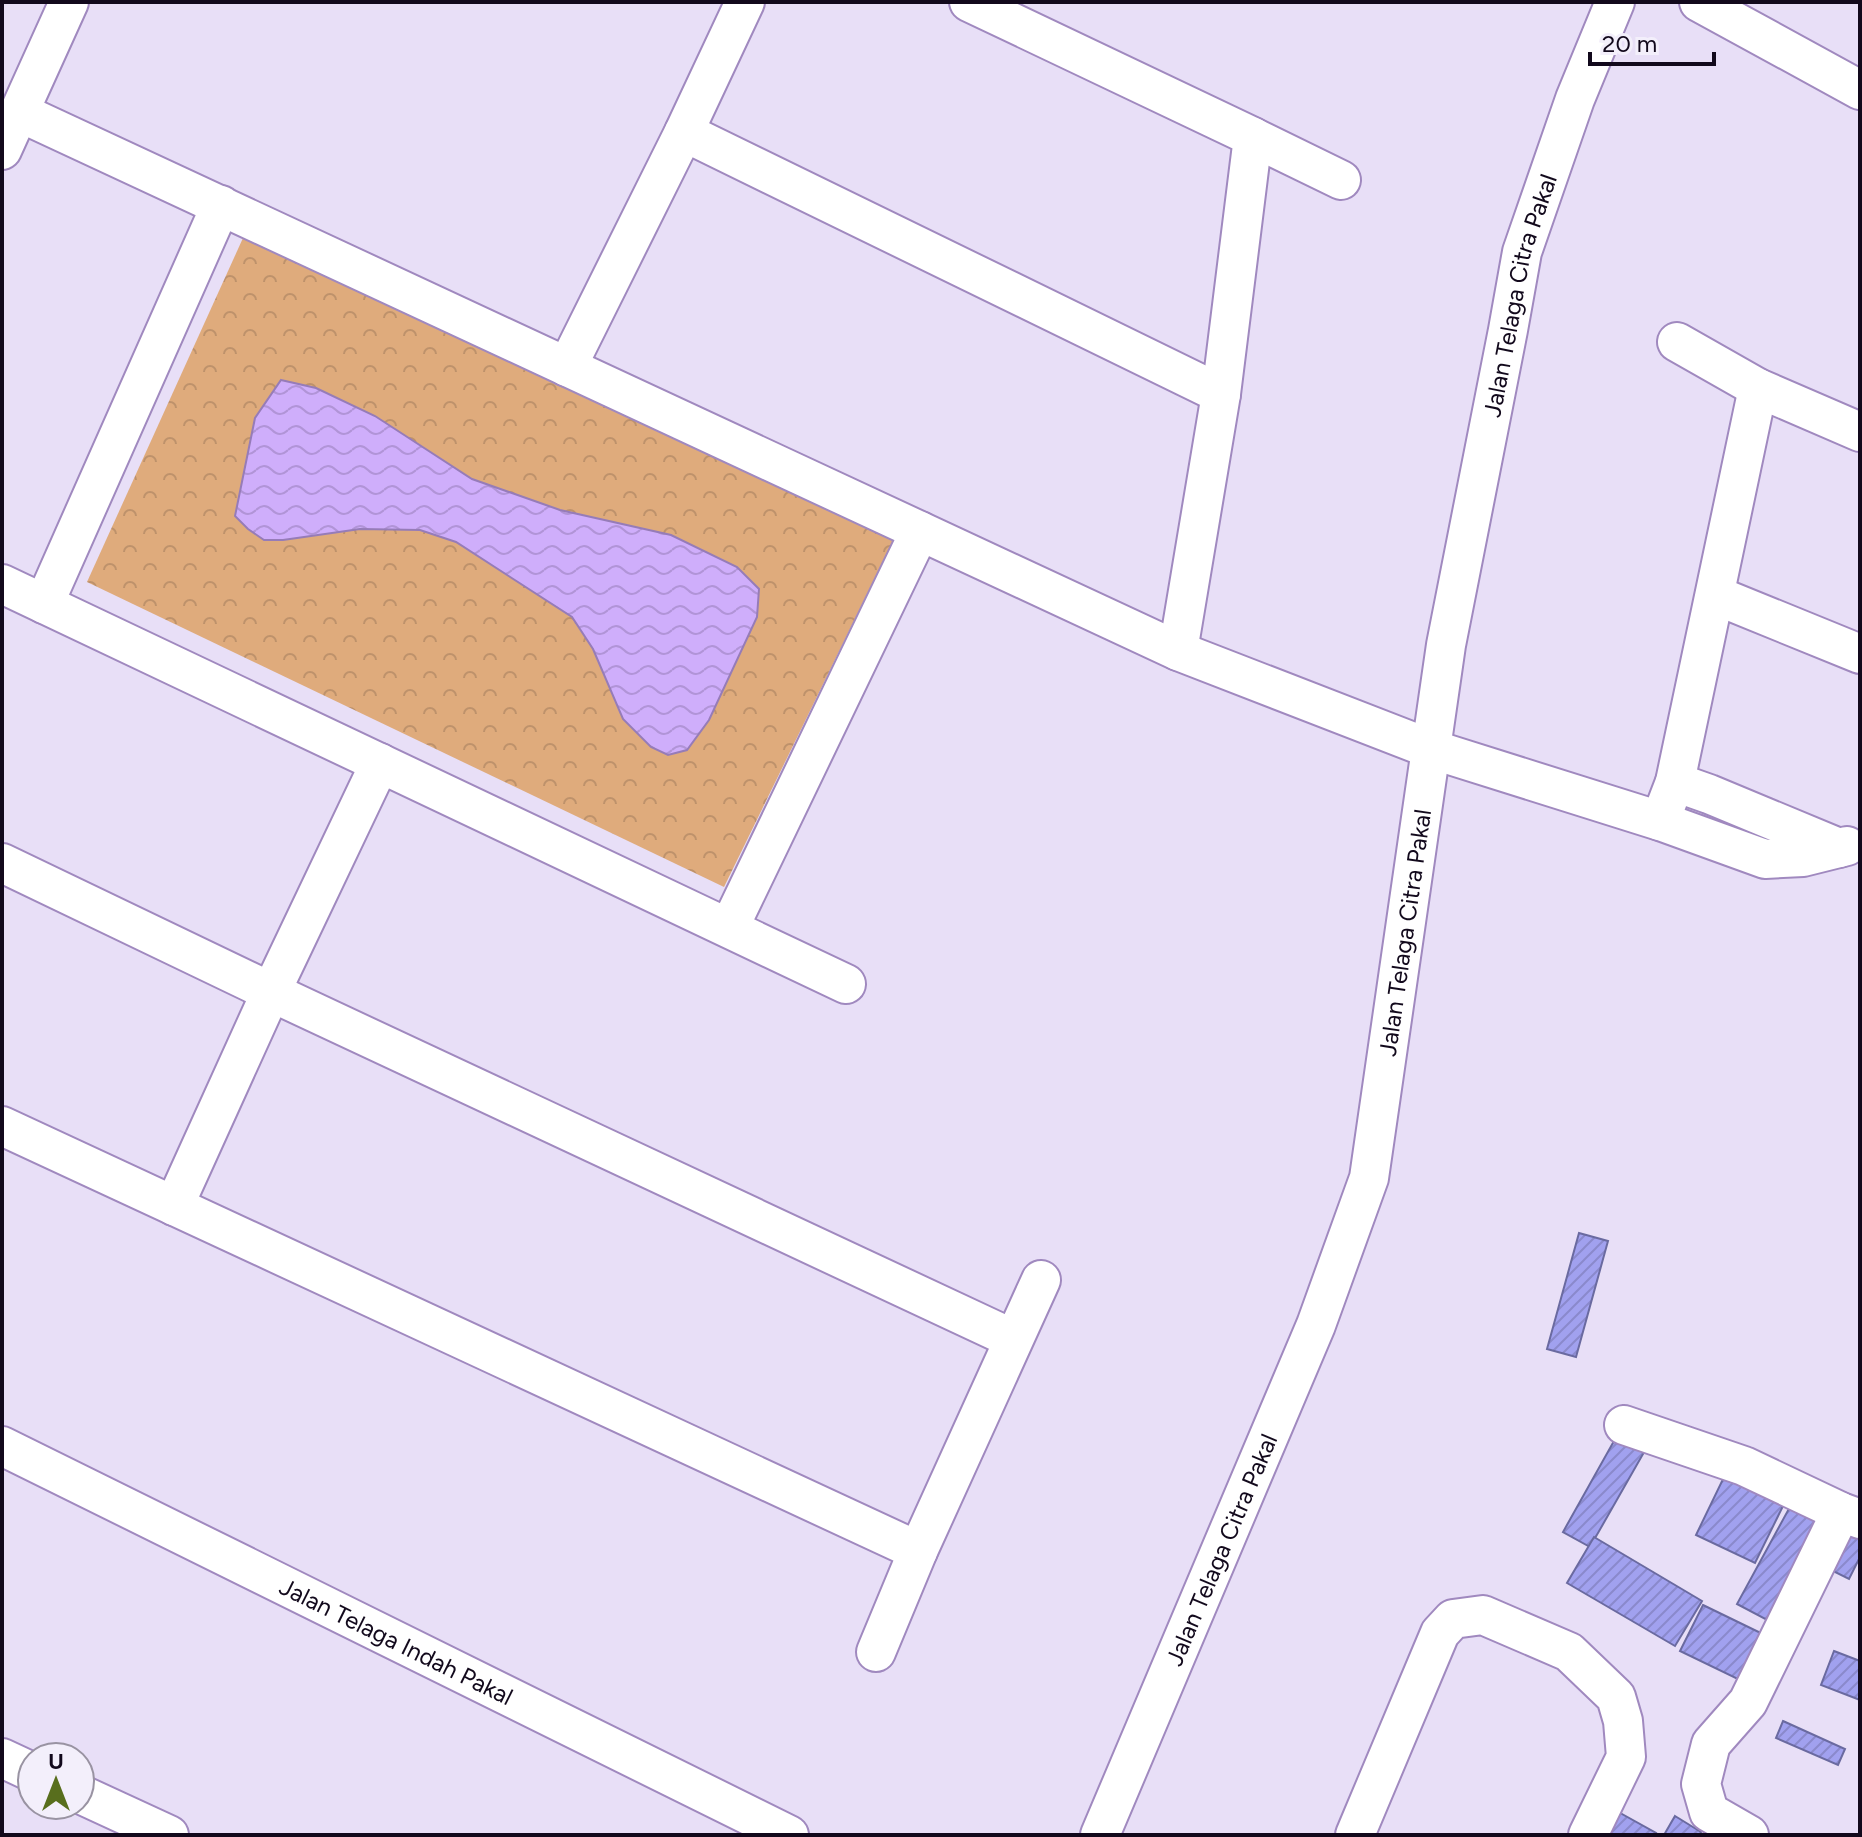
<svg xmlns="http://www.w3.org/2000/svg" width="1862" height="1837" viewBox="0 0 1862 1837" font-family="Figtree,sans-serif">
<defs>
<pattern id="park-crowns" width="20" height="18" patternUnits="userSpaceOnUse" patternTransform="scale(2)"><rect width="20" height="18" fill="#dfab7c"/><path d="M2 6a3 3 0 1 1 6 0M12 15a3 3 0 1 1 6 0" fill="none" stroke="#be926b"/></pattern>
<pattern id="water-waves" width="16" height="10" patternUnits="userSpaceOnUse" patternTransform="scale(2)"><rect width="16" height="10" fill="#cfaefb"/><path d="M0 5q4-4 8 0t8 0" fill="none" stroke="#b194d7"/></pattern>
<pattern id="building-hatch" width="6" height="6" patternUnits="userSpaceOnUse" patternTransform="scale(2)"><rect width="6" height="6" fill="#a1a1ef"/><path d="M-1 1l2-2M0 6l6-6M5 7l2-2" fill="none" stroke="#8a89cc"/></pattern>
</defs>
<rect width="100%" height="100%" fill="#e8dff7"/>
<polygon fill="url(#park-crowns)" points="243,238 895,537 724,887 87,582"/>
<polygon fill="url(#water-waves)" stroke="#967cb8" stroke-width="2" points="281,380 316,388 375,416 472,479 560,510 671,535 737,567 759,589 757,617 709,720 687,750 668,755 651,747 623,719 593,649 572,617 456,542 420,530 360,529 283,540 264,540 248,529 235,516 255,418"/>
<g fill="url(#building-hatch)" stroke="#6a6aa0" stroke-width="2">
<polygon points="1579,1233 1608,1241 1576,1357 1547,1349"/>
<polygon points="1619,1432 1647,1447 1590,1547 1563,1532"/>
<polygon points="1724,1477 1783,1506 1755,1563 1696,1535"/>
<polygon points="1791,1505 1822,1521 1769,1621 1737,1604"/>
<polygon points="1841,1525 1860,1535 1860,1557 1849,1579 1821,1565"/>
<polygon points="1594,1537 1702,1601 1675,1646 1567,1583"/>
<polygon points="1703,1605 1769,1637 1746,1683 1680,1651"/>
<polygon points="1834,1651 1860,1661 1860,1700 1821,1685"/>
<polygon points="1783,1721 1845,1749 1838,1765 1776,1738"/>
<polygon points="1613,1809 1656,1833 1655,1835 1598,1835"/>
<polygon points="1675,1816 1701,1832 1699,1835 1664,1835"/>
</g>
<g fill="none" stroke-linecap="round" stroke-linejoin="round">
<g stroke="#a089bf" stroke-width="42">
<g id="street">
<polyline points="969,2 1253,137 1221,394 1178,651"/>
<polyline points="1699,2 1860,90"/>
<polyline points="19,112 1178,651 1431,749 1660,821 1765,859 1803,857 1839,848"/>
<polyline points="684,132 1221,394"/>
<polyline points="1253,137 1341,180"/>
<polyline points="2,150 69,2"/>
<polyline points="1677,342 1758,388 1860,432"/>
<polyline points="567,367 684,132 745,2"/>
<polyline points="2,584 846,984"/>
<polyline points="1715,595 1860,654"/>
<polyline points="44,604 221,205"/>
<polyline points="1675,782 1709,794 1839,848 1847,846"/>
<polyline points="1660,821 1675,782 1758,388"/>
<polyline points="2,863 271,992 1013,1339"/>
<polyline points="729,928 920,531"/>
<polyline points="2,1126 918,1551"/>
<polyline points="174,1206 271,992 380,763"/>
<polyline points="1624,1425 1744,1466 1841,1512 1860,1519"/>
<path id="s1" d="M2 1446 789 1835"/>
<polyline points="876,1652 918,1551 1041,1280"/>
<polyline points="2,1758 32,1772"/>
<polyline points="80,1794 169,1835"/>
<path id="s2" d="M1100 1835 1316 1325 1369 1178 1446 645 1508 330 1522 252 1575 99 1615 2"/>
<polyline points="1355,1835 1440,1633 1453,1619 1483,1615 1569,1652 1616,1697 1623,1721 1626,1757 1588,1835"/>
<polyline points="1749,1835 1709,1812 1701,1784 1711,1744 1748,1702 1841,1512"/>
</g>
</g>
<use href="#street" stroke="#fff" stroke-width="38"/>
</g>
<g text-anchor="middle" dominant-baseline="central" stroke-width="7" stroke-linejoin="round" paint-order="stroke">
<g font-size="24" fill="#12091c" stroke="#f3effb">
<text stroke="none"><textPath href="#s2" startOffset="1606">Jalan Telaga Citra Pakal</textPath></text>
<text stroke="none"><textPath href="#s2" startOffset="958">Jalan Telaga Citra Pakal</textPath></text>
<text stroke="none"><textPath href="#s2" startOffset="310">Jalan Telaga Citra Pakal</textPath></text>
<text stroke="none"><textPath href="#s1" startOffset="440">Jalan Telaga Indah Pakal</textPath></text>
</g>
</g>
<rect width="1862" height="1837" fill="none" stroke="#12091c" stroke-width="8"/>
<g transform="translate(56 1781)"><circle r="38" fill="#f3effb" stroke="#9993a2" stroke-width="2"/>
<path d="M0-6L14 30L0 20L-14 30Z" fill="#586e1d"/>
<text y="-12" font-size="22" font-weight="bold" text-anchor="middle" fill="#12091c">U</text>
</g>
<path d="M1590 52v12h124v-12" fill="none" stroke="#12091c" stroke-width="4"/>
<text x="1602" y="52" font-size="24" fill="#12091c" stroke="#f3effb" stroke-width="6" paint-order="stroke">20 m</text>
</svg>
